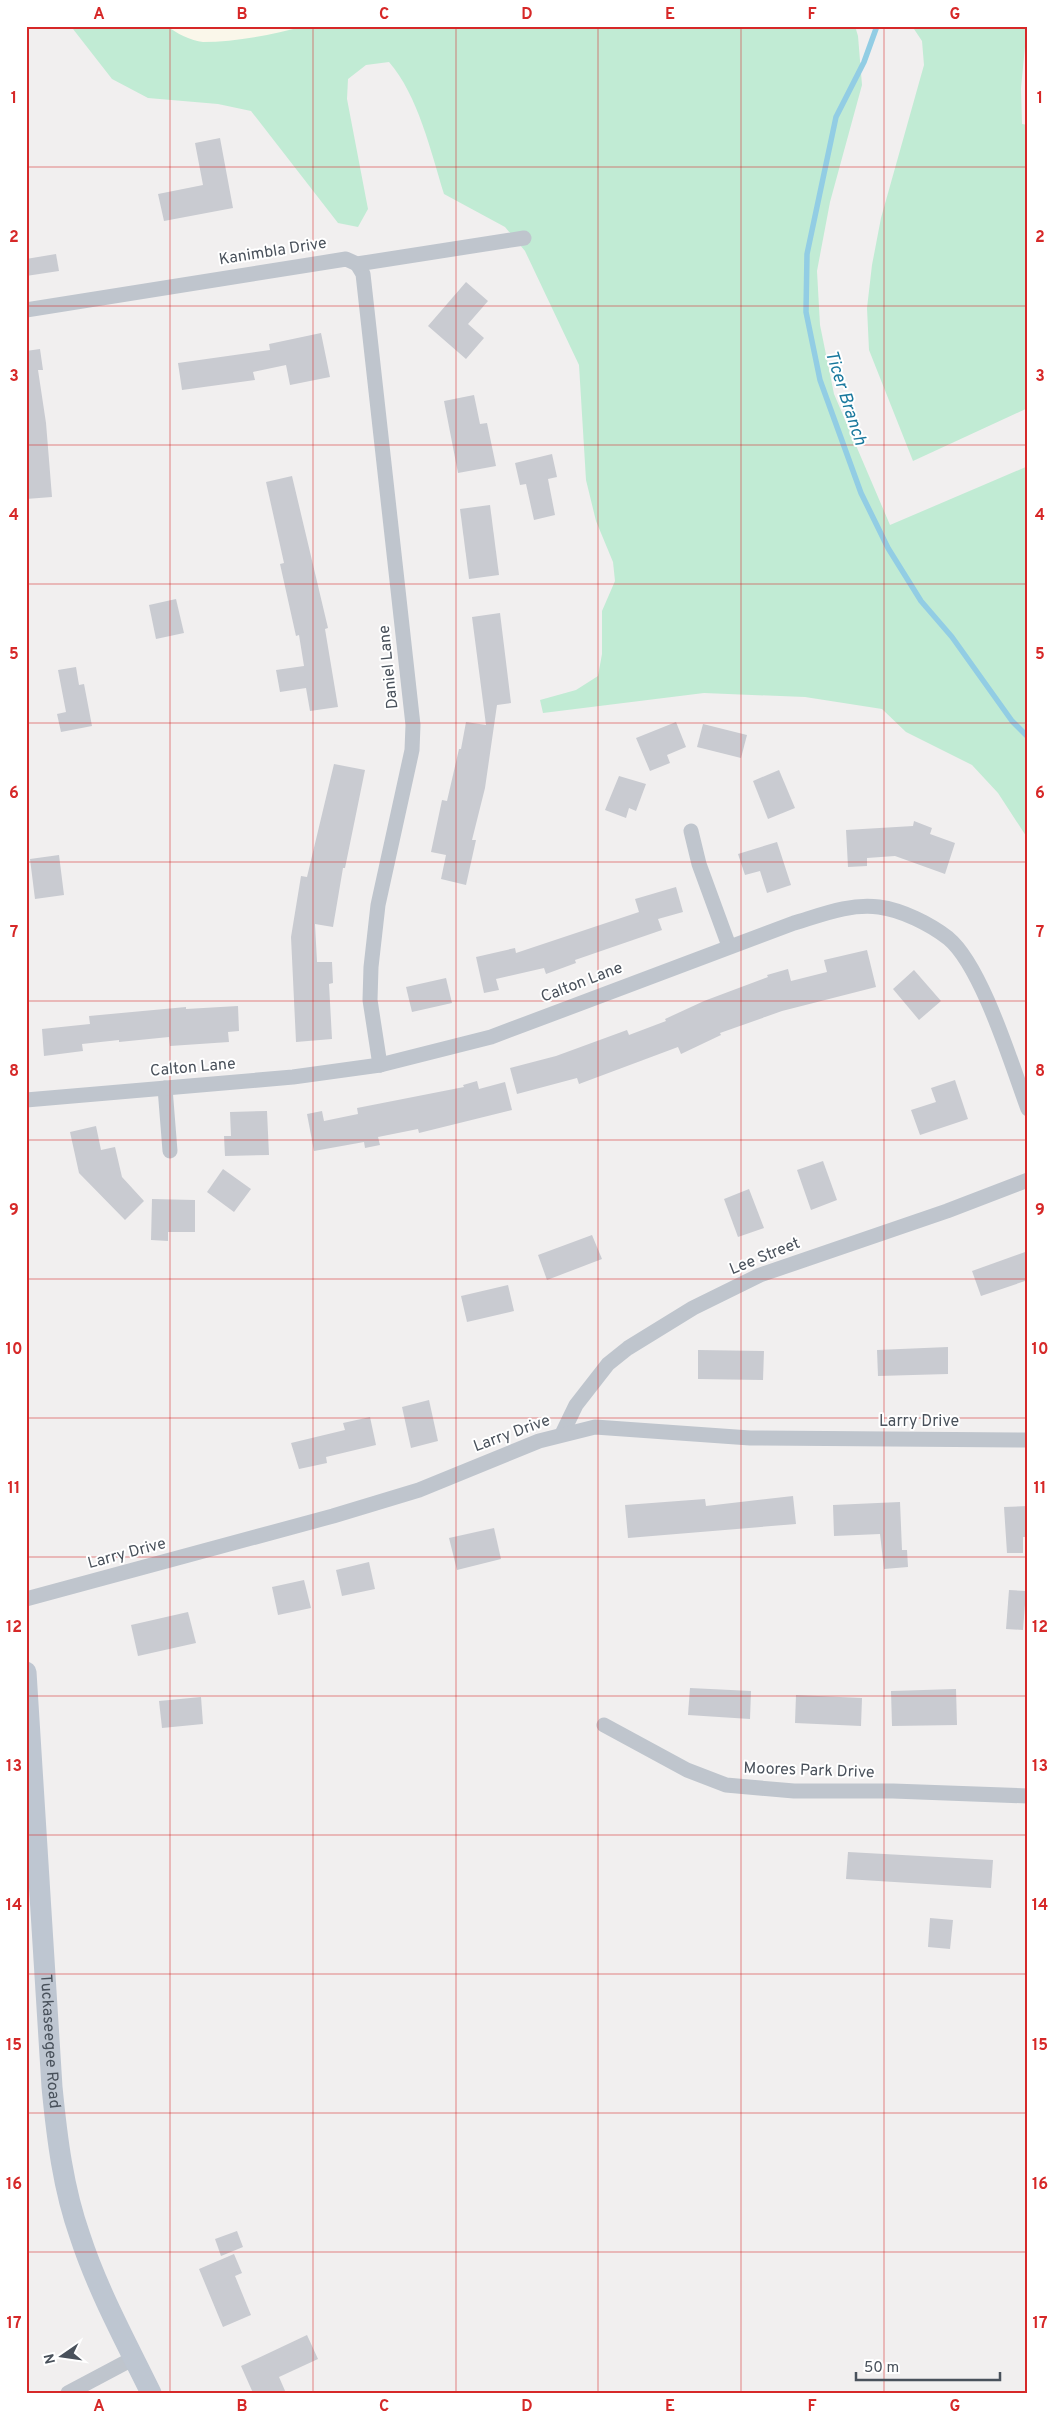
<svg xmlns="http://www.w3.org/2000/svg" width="1054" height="2419" viewBox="0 0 1054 2419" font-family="Overpass,sans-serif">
<rect width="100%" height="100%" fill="#f1efef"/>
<polygon fill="#faf7ea" points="129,26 396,26 139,88"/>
<g fill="#c1ebd4">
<path d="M66 26H167C176 33 191 41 203 42 235 42 273 35 304 26H855L858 36 862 85 830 202 817 271 820 325 834 394 890 525 1028 466V839L998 793 972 765 906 732 882 709 805 697 704 693 543 713 540 700 576 690 598 676 602 654V611L615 581 613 562 596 521 586 480 579 365 525 251 505 227 444 194C431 152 418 95 389 62L366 65 348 79 347 99 368 209 358 227 338 223 251 111 218 104 148 98 112 79 73 29Z"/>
<polygon points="912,26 1027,26 1021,88 1022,124 1028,125 1028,408 913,461 869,350 867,308 872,265 881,218 924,65 922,41"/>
</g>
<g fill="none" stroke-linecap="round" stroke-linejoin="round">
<polyline stroke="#92cde4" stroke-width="5.5" points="877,26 864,62 836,117 807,254 806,312 820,380 861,493 888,548 921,601 952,637 1012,721 1028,737"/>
</g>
<g fill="#c9cbd1">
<polygon points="220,138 233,208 164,221 158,194 203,185 195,143"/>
<polygon points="56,254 59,271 26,276 26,259"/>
<polygon points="466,282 488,301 468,324 484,338 466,359 428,326"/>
<polygon points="321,333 330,377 290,385 286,365 253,372 255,380 182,390 178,363 270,350 269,344"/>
<polygon points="40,349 43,370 38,370 46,423 52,497 26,499 26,351"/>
<polygon points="474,395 480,424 487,423 496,466 458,473 444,401"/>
<polygon points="552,454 557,477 548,479 555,515 534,520 526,484 520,485 515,463"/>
<polygon points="292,476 328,628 325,629 338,707 310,711 306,688 280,692 276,670 304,666 299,635 296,636 280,564 284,563 266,482"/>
<polygon points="490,505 499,575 469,579 460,509"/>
<polygon points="176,599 184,633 156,639 149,605"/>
<polygon points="500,613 511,703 497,705 485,788 472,840 476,840 466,885 441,879 446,855 431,852 442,800 447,801 459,749 461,749 466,722 486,725 472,617"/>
<polygon points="76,667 79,685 84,684 92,726 61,732 57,714 66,712 58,670"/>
<polygon points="676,722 686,747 667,755 670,763 650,771 636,738"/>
<polygon points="703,724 747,735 741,758 697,747"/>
<polygon points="334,764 365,770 345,868 343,868 333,927 315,924 317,962 332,962 333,983 329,984 332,1039 296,1042 291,937 301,876 307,877"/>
<polygon points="779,770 795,808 768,819 753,781"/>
<polygon points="619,776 646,784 636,811 629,808 626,818 605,810"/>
<polygon points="914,821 932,828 930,834 955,843 945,874 895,856 867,858 867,866 848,867 846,830 913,826"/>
<polygon points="777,842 791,885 767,893 760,871 745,875 738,854"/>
<polygon points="59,855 64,895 35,899 30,859"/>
<polygon points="676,887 683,912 658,919 662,930 575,960 576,963 546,974 544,968 496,979 499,990 484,993 476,957 515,948 516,953 639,912 635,899"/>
<polygon points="867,950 876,987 782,1011 720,1033 721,1035 681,1054 678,1047 579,1084 577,1078 517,1094 510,1068 556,1056 627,1030 629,1035 666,1021 665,1019 704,1001 768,977 767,975 788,969 791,981 827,972 824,960"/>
<polygon points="914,970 941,1001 919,1020 893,989"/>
<polygon points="446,978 452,1003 412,1012 406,987"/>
<polygon points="238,1006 239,1031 228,1032 229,1042 170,1046 169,1037 119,1042 119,1040 82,1044 83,1051 44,1056 42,1029 90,1024 89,1016 186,1007 186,1009"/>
<polygon points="955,1080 968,1119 920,1135 911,1110 936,1102 931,1088"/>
<polygon points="477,1081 479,1089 505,1082 512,1110 419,1133 418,1129 378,1137 380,1145 365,1148 364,1142 314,1151 307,1114 322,1111 324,1121 358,1114 357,1108 464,1087 463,1085"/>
<polygon points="267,1111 269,1155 225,1156 224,1136 231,1136 230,1112"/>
<polygon points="96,1126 101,1150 115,1147 122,1177 144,1201 125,1220 79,1173 70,1132"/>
<polygon points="823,1161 837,1200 811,1210 797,1170"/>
<polygon points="223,1169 251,1189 234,1212 207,1192"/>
<polygon points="749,1189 764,1228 738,1237 724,1199"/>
<polygon points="152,1199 195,1200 195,1232 168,1232 168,1241 151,1240"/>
<polygon points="592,1235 602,1259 547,1280 538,1255"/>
<polygon points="1028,1251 1028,1280 981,1296 972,1271"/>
<polygon points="508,1285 514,1311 467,1322 461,1296"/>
<polygon points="948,1347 948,1374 878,1376 877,1350"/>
<polygon points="698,1350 764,1351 763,1380 698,1379"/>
<polygon points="429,1400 438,1441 411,1448 402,1407"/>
<polygon points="370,1417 376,1445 326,1457 327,1463 299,1469 291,1443 345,1430 343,1423"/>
<polygon points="793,1496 796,1524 628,1538 625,1505 705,1499 706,1506"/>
<polygon points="900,1502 902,1550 907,1550 908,1567 884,1569 880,1534 834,1536 833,1505"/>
<polygon points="1028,1506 1028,1537 1023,1537 1023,1553 1007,1553 1004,1507"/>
<polygon points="494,1528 501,1559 457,1570 449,1538"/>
<polygon points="369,1562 375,1589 342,1596 336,1570"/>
<polygon points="304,1580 311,1608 278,1615 272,1587"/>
<polygon points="1009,1590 1026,1591 1023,1630 1006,1629"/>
<polygon points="188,1612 196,1643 138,1656 131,1625"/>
<polygon points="690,1688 751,1691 750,1719 688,1715"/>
<polygon points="956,1689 957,1725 892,1726 891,1691"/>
<polygon points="796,1695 862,1698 861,1726 795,1723"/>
<polygon points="201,1697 203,1724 162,1728 159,1701"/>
<polygon points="848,1852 993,1860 991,1888 846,1879"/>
<polygon points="930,1918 953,1920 950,1949 928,1947"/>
<polygon points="237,2231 243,2247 221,2256 215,2239"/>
<polygon points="234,2254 242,2273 235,2276 251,2315 223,2327 199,2269"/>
<polygon points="307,2335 318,2359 279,2377 286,2393 253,2393 241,2366"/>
</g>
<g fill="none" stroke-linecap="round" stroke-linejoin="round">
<g stroke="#bfc5cd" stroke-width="15">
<polyline points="357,264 363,274 413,725 412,750 378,905 371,967 370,1000 380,1065"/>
<polyline points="26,310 346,259 357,264 524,238"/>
<polyline points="691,831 699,864 729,946"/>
<polyline points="165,1088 170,1151"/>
<path d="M26 1100 293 1077 380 1065 491 1037 794 923C821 915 850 903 879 907 902 910 930 924 948 938 982 966 1012 1066 1028 1109"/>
<polyline points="562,1434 576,1405 608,1364 628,1348 693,1308 760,1275 947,1211 1028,1180"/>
<polyline points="26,1599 333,1516 419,1490 539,1441 595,1427 750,1438 1028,1440"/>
<polyline points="604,1725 687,1770 726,1785 794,1791 893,1791 1028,1796"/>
<polyline points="68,2393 134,2358"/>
</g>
<path stroke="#bec6d1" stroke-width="21" id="s1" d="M26 1672 52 2087C57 2138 63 2188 80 2236 98 2291 126 2342 151 2393"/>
</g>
<path fill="none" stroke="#d62828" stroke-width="1" stroke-opacity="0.55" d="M170 26V2393M313 26V2393M456 26V2393M598 26V2393M741 26V2393M884 26V2393M26 167H1028M26 306H1028M26 445H1028M26 584H1028M26 723H1028M26 862H1028M26 1001H1028M26 1140H1028M26 1279H1028M26 1418H1028M26 1557H1028M26 1696H1028M26 1835H1028M26 1974H1028M26 2113H1028M26 2252H1028"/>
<g text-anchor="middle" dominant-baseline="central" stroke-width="4" stroke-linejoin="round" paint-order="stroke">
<g font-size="16" fill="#49515b" stroke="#fff">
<text transform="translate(273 252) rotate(-9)">Kanimbla Drive</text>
<text transform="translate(389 667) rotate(-96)">Daniel Lane</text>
<text transform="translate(582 983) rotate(-21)">Calton Lane</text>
<text transform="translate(193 1068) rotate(-5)">Calton Lane</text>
<text transform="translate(765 1257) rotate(-22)">Lee Street</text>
<text x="919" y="1422">Larry Drive</text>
<text transform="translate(512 1434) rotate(-20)">Larry Drive</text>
<text transform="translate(127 1554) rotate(-15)">Larry Drive</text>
<text transform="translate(809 1771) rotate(2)">Moores Park Drive</text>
<text stroke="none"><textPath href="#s1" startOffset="370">Tuckaseegee Road</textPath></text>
</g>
<g font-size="18" font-style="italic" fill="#19789d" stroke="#fff">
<text transform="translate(845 398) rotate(72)">Ticer Branch</text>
</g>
</g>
<rect width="1054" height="2419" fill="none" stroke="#ffffff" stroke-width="55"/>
<g transform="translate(62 2356) rotate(257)" stroke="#ffffff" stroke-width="4" paint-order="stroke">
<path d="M0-4L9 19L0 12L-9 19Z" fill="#49515b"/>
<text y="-8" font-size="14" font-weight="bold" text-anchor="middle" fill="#49515b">N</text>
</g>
<path d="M856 2372v8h144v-8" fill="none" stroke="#49515b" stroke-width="2.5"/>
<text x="864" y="2372" font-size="15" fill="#49515b" stroke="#ffffff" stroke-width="4" paint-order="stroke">50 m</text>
<rect x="28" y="28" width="998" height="2364" fill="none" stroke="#d62828" stroke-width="2"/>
<g font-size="16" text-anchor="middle" font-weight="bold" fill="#d62828">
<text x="99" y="19">A</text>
<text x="242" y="19">B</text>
<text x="384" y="19">C</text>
<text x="527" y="19">D</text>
<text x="670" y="19">E</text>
<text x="812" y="19">F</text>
<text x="955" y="19">G</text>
<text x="14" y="103">1</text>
<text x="1040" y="103">1</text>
<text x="14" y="242">2</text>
<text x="1040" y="242">2</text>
<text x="14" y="381">3</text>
<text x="1040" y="381">3</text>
<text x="14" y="520">4</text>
<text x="1040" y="520">4</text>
<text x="14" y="659">5</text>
<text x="1040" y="659">5</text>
<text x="14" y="798">6</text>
<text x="1040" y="798">6</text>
<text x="14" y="937">7</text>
<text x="1040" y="937">7</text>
<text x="14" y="1076">8</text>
<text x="1040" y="1076">8</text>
<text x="14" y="1215">9</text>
<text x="1040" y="1215">9</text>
<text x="14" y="1354">10</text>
<text x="1040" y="1354">10</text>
<text x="14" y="1493">11</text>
<text x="1040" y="1493">11</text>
<text x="14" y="1632">12</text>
<text x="1040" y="1632">12</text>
<text x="14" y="1771">13</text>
<text x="1040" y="1771">13</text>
<text x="14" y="1910">14</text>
<text x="1040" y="1910">14</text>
<text x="14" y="2050">15</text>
<text x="1040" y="2050">15</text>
<text x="14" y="2189">16</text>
<text x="1040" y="2189">16</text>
<text x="14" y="2328">17</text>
<text x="1040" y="2328">17</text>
<text x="99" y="2411">A</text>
<text x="242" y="2411">B</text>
<text x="384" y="2411">C</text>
<text x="527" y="2411">D</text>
<text x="670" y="2411">E</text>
<text x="812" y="2411">F</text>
<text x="955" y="2411">G</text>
</g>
</svg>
